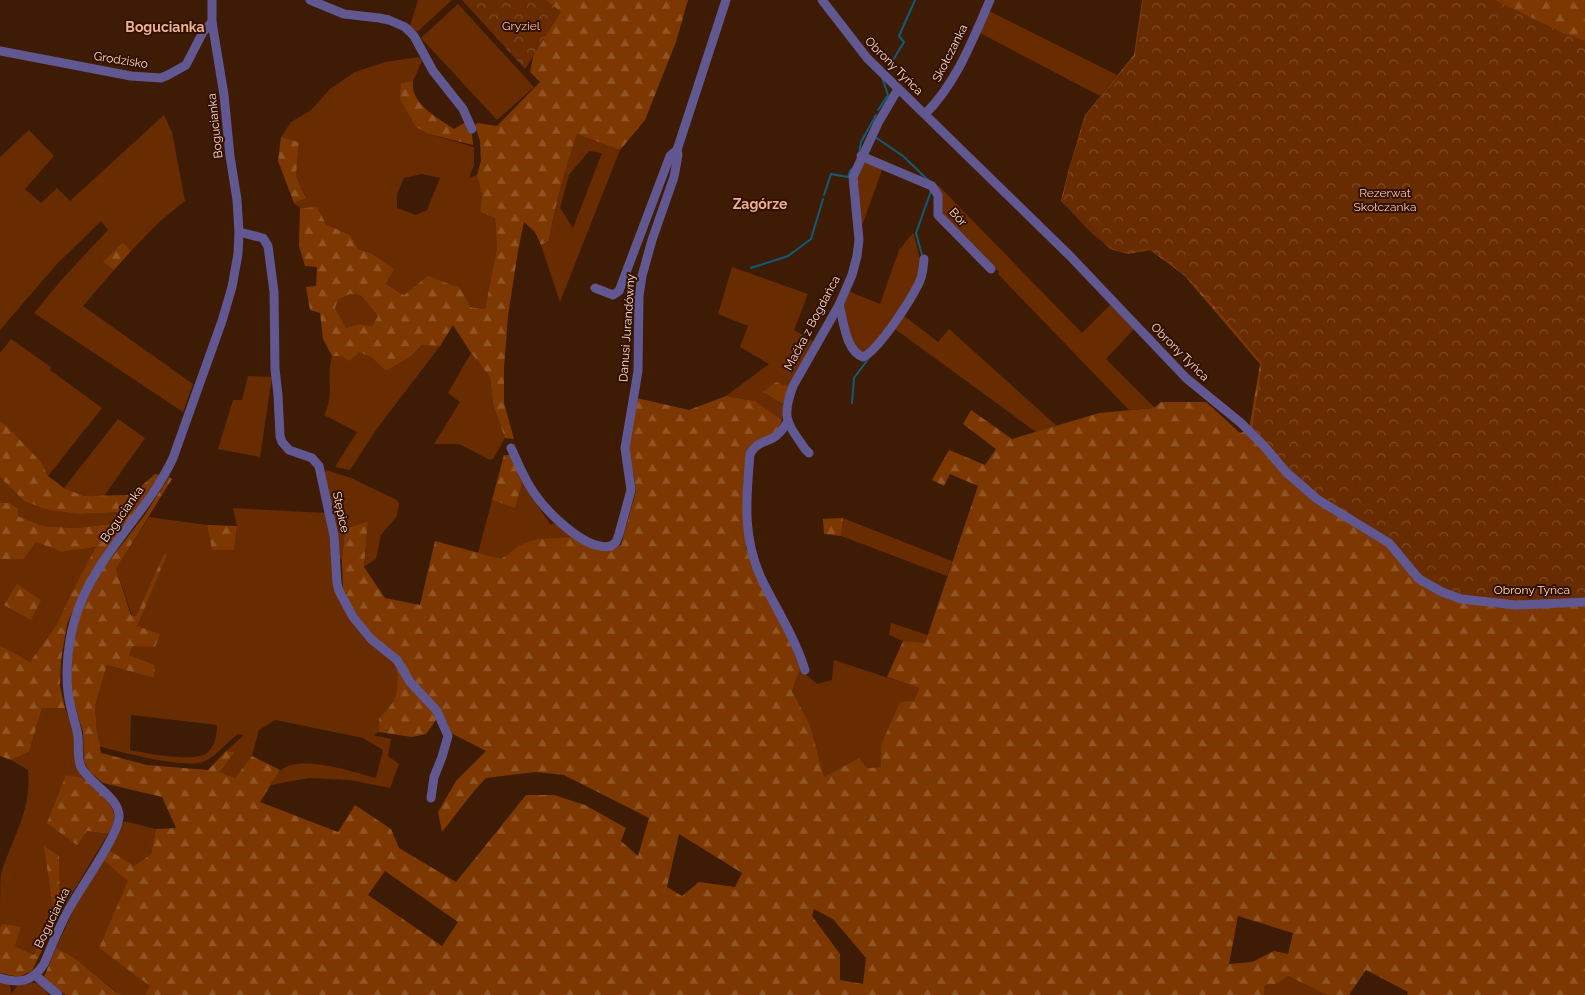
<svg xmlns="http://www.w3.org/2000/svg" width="1585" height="995" viewBox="0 0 1585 995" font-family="Raleway,sans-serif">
<defs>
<pattern id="forest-firs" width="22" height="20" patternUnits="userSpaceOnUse" patternTransform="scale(1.25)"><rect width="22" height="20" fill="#7d3801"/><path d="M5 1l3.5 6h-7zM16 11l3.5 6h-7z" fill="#905425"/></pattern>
<pattern id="park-crowns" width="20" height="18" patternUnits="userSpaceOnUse" patternTransform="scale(1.25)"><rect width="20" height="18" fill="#682c00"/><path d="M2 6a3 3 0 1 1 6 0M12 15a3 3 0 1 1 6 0" fill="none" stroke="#7e4a24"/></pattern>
</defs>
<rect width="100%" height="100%" fill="#3e1b04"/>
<g fill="#682c00" fill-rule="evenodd">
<polygon points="418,0 452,0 417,32 410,26"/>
<polygon points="458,4 534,87 497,120 421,38"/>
<polygon points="989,11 1117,75 1100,96 980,33"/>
<path d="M419 57 422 61 413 81 401 83 429 134 474 147V165L469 178 477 175 482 194 480 212 495 218 497 248 485 309 405 295 386 284 393 269 371 253 358 249 350 235 326 224 317 207 300 208 294 203 306 197 296 176 299 142 281 137 291 122 311 110 330 89 355 72 385 62ZM422 174 440 178 427 210 416 215 397 208V194L404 178Z"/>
<polygon points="164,115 172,132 185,201 159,222 131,251 123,242 104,262 114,270 83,306 193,384 183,412 34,313 64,277 108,230 101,221 56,265 0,330 0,157 29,130 54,156 25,189 41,203 57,188 70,201"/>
<path d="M577 134 620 150 560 302 541 245 549 241C555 204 565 170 577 134ZM589 151 602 153 573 228 560 208 569 175Z"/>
<path d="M863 161 883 167 862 226C857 200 851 186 863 161Z"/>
<polygon points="936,186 939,186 1082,333 1111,304 1134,329 1106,359 1155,408 1129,410 998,274 999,272 942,215"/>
<path d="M913 233C917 246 921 258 920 271 917 290 879 342 864 353L852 346 843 307 848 291 880 304 899 250Z"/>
<polygon points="732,267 808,294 794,330 813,341 789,387 763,392 783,404 782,420 755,401 726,396 769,364 740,347 748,326 718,314"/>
<polygon points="350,294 360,295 378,316 372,326 359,324 346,329 335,308 338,300"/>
<polygon points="904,316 938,342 949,329 1057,426 1036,432 895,329"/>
<polygon points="11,339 51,367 50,370 102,408 48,476 41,462 6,425 0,421 0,353"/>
<path d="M422 345 440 346 376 430 350 470 335 467 357 432 324 415C335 398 326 375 332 356H343L360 351 372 358 386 371 410 357Z"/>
<polygon points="471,353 490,377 493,404 505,438 493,459 490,460 459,444 434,444 460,402 448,393"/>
<polygon points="248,376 272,377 260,457 218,449 233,400 242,400"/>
<polygon points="118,419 145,438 104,496 84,496 64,488"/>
<polygon points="326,470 351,478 397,500 399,504 397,516 381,535 376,559 364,567 368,521 345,529 342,560 337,556 323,475"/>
<polygon points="0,477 24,501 81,514 124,512 117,523 76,528 43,526 18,516 9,503 0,503"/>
<polygon points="522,483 551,525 556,522 575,537 520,545 501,559 478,553 492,500 515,507"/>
<path d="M233 508 326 513 337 592 396 661 399 688 390 708 379 718V732L373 735 391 739 388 756 399 764 390 788 350 780 309 778 271 785C274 781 276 775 280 771 298 753 353 772 376 778L383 750 363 738 275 720 259 730 252 756 235 778 220 772 233 752 226 751 244 735 238 734C227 742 217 755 205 761 189 770 119 752 99 746L97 732 95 706 107 665 154 678 155 665 129 655 133 646H155L159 634 136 626 166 555H164L136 616 132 615 116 569 149 517 207 525 212 550H234L237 526ZM131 715 217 725C217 735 215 746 207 753 194 763 145 753 130 750Z"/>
<polygon points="843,518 952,561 947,576 841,536"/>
<polygon points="36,542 62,552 97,547 70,596 57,624 30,662 0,645 0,559 24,559"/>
<polygon points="891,623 928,635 925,644 903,641 889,635"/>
<polygon points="834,660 919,688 914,701 881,745 881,767 867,768 859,758 824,778 810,725 792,691 800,669 817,684 832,680"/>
<path d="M42 708H65L75 735 77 764 83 779 66 775 86 831 108 834 60 913 59 856 45 847 53 909 34 955 15 946 0 928C0 914 0 885 1 874 12 838 32 810 28 770L11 760 29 752Z"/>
<polygon points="124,821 156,829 151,854 134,866 109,850"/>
<polygon points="103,860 129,881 99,948 151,986 145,995 125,995 118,993 75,958 56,948 73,911"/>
<polygon points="1288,976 1323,991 1328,995 1264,995 1265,985 1276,984"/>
<path d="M0 982 10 984 11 994 18 985C36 984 36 977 49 995H0Z"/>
</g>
<g fill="url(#forest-firs)" fill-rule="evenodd">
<path d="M518 0H688L676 42 645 120 620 150 577 134C565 170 555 204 549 241L541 245 535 232 524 222 518 251 508 316 504 368V403L514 439 505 438 493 404 490 377 471 353 453 325 440 346 422 345 410 357 386 371 372 358 360 352 349 361 343 356H332L323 339 320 313 310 310 306 287 316 286 317 267 305 266 299 246 300 208 317 207 326 224 350 235 358 249 371 253 394 269 386 284 404 295 428 276 460 288 470 307 485 309 497 248 495 218 480 212 482 194 477 175 481 161 480 141 475 125 478 123 497 126 540 82 530 72 537 38ZM350 294 360 295 378 316 372 326 359 324 346 328 335 308 338 300Z"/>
<path d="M1142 0H1585V995H1407L1408 992 1366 970 1349 995H1328L1288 976 1276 984 1265 985 1264 995H145L150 986 99 948 128 881 103 860 109 850 134 866 151 854 156 829 176 828 162 797 103 783 90 772 84 762 83 732 69 687 75 626 87 598 102 570 144 516 169 477 172 479 116 569 131 615 136 616 164 554 167 555 137 626 160 634 155 647 133 646 129 655 155 665 154 678 107 665 95 706 97 732 101 753 147 765 208 770 226 751 234 752 220 772 235 778 252 756 280 770 260 802 338 832 355 805 391 829 399 848 456 882 526 795H554L585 805 626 828 621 841 638 856 649 818 564 775 536 772 486 778 474 791 442 832 438 812 456 781 486 751 451 733 447 722 436 720 426 734 412 737 379 732V718C403 697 398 683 395 654L372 636 354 611 343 590 342 560 345 529 368 521 364 567 385 598 420 605 435 541 501 559 520 545 538 539 575 537 605 551 621 545 636 491 633 472 625 448 637 398 689 410 726 396 755 401 782 420 778 429 769 436 752 444 746 452 743 489 746 548 761 585 784 627 800 669 792 691 810 725 824 777 859 758 867 768 881 767V745L900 702 914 701 919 688 887 677 903 641 925 643 978 486 950 474 944 486 932 480 949 450 985 465 996 449 963 424 971 410 1012 439 1099 413 1154 408 1161 402H1206L1240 433 1249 430 1260 364 1184 275 1150 250 1128 254 1110 249 1061 201 1068 172 1085 115 1134 55ZM679 834 742 873 735 887 699 882 682 896 667 887ZM385 871 458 922 442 946 368 895ZM814 909 833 919 866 958 863 984 840 980V954L812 916ZM1238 916 1293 933 1288 954 1274 951 1252 962 1229 964Z"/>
<path d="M413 81C410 104 438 118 454 129L466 122 472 135 473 145 429 134 416 127 400 99 401 83Z"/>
<polygon points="281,137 299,142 296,176 306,198 294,203 278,161"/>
<polygon points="123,242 131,251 114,270 103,262"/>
<polygon points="776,382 789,387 783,404 763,392"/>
<polygon points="0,421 6,425 41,462 48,476 64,488 84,496 131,495 155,474 159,475 81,593 67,624 61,660 60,686 65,708 42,708 29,752 11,760 0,756 0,645 30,662 57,624 70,596 96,547 62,552 36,542 24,559 0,559 0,503 9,503 18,509 18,516 43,526 76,528 117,523 124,512 81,514 49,510 24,501 0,477"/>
<polygon points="504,455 510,455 522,483 515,508 492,500"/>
<polygon points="843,518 841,536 824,534 823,519"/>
<polygon points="207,525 237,526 234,550 212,550"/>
<polygon points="17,584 41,600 31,620 4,605"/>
<path d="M66 775C71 776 77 777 82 778 91 782 114 804 114 815 115 822 111 828 108 834L87 831 77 845 47 823Z"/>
<polygon points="44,846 59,856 60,913 32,971 19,977 0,973 0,928 3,924 21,927 15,946 34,955 53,909"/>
<polygon points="56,948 75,958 117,993 125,995 66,995 52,986 44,977"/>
</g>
<g fill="url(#park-crowns)">
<polygon points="462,0 546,0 561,12 525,69"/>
<path d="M1143 0H1495L1563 33 1585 41V599C1545 601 1503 606 1464 597 1441 591 1423 578 1407 560 1402 554 1396 546 1389 541 1368 527 1345 516 1324 501 1296 481 1274 455 1252 429L1262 363C1228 324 1194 275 1149 249 1142 250 1133 253 1126 252 1102 250 1078 218 1062 201L1069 170 1086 115 1135 56Z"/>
</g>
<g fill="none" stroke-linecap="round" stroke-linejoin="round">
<g stroke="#0e5c79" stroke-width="2">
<polyline points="887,70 904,42 899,36 915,0"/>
<polyline points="878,110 888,95 882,77"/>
<polyline points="875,137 903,156 929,181"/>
<polyline points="859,154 861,142 876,115"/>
<polyline points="824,195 831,174 848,177 850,171 853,168"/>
<polyline points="922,255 916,233 931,191"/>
<polyline points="751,268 788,256 811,239 823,199"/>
<polyline points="852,403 854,378 869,358"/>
</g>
<g stroke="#615891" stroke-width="9">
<polyline points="310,0 344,14 379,18 389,20 405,27 414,36 433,71 463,109 472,129"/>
<polyline points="822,0 867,58 1070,256 1186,378 1241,423 1264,446 1286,472 1317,499 1389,543 1419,579 1442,592 1461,599 1516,605 1585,602"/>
<polyline points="0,51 131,76 161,78 168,75 186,65 203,32 212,22"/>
<path d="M925 114C956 84 973 39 990 0"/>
<polyline points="861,156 932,186 938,195 938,215 991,269"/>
<polyline points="239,232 263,238 268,246 274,292 275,369 278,395 280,436 282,442 289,450 312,458 319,466 334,536 337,583 339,591 353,617 371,639 397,660 410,682 437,711 448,736 442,757 434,777 431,798"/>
<polyline points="595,288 613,295 619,291 670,156 677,150"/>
<path d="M839 305C844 321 845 350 863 357 878 351 910 301 918 285 923 277 923 268 924 259"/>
<path d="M787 423C783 429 779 435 773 438 763 443 756 443 750 454 746 499 742 540 763 582 778 612 795 638 805 670"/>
<path d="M511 448C518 463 524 479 534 493 547 512 586 552 611 546L616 542 619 534 631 490 625 448 638 371 639 296 642 276 652 240 674 177 678 155 677 150 726 0"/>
<path d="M809 453 805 449C787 422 781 419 793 386L839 305 852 275 857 256 859 240 853 177 878 123 898 89"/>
<polyline points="35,975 58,995"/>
<path d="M0 978C20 984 32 982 44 964 52 946 59 926 69 909 79 890 119 834 119 817 120 797 89 784 81 767 77 759 79 747 78 737 77 727 73 718 71 708 64 682 67 648 74 622 91 559 146 516 173 458L222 321 232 287 238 254 239 232 237 200 230 156 224 95 212 22V0"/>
</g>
</g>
<g text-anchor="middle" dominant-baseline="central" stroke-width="4" stroke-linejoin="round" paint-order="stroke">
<g font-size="12" fill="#f6c4a9" stroke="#310">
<text x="521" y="26">Gryziel</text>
<text x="1385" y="193">Rezerwat<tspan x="1385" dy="14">Skołczanka</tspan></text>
</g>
<g font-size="12" fill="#f8daca" stroke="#310">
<text transform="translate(950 53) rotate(-63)">Skołczanka</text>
<text transform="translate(121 60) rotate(9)">Grodzisko</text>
<text transform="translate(894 66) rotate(45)">Obrony Tyńca</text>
<text transform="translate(215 126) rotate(-96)">Bogucianka</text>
<text transform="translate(958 217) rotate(48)">Bór</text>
<text transform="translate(812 323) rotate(-62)">Maćka z Bogdańca</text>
<text transform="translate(627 328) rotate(-86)">Danusi Jurandówny</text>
<text transform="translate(1180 352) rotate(45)">Obrony Tyńca</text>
<text transform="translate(341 512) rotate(78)">Stępice</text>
<text transform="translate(122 514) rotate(-55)">Bogucianka</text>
<text x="1532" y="590">Obrony Tyńca</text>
<text transform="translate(52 918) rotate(-64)">Bogucianka</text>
</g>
<g font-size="14" font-weight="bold" fill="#ebb191" stroke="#310">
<text x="165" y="27">Bogucianka</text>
<text x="760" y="204">Zagórze</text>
</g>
</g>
</svg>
